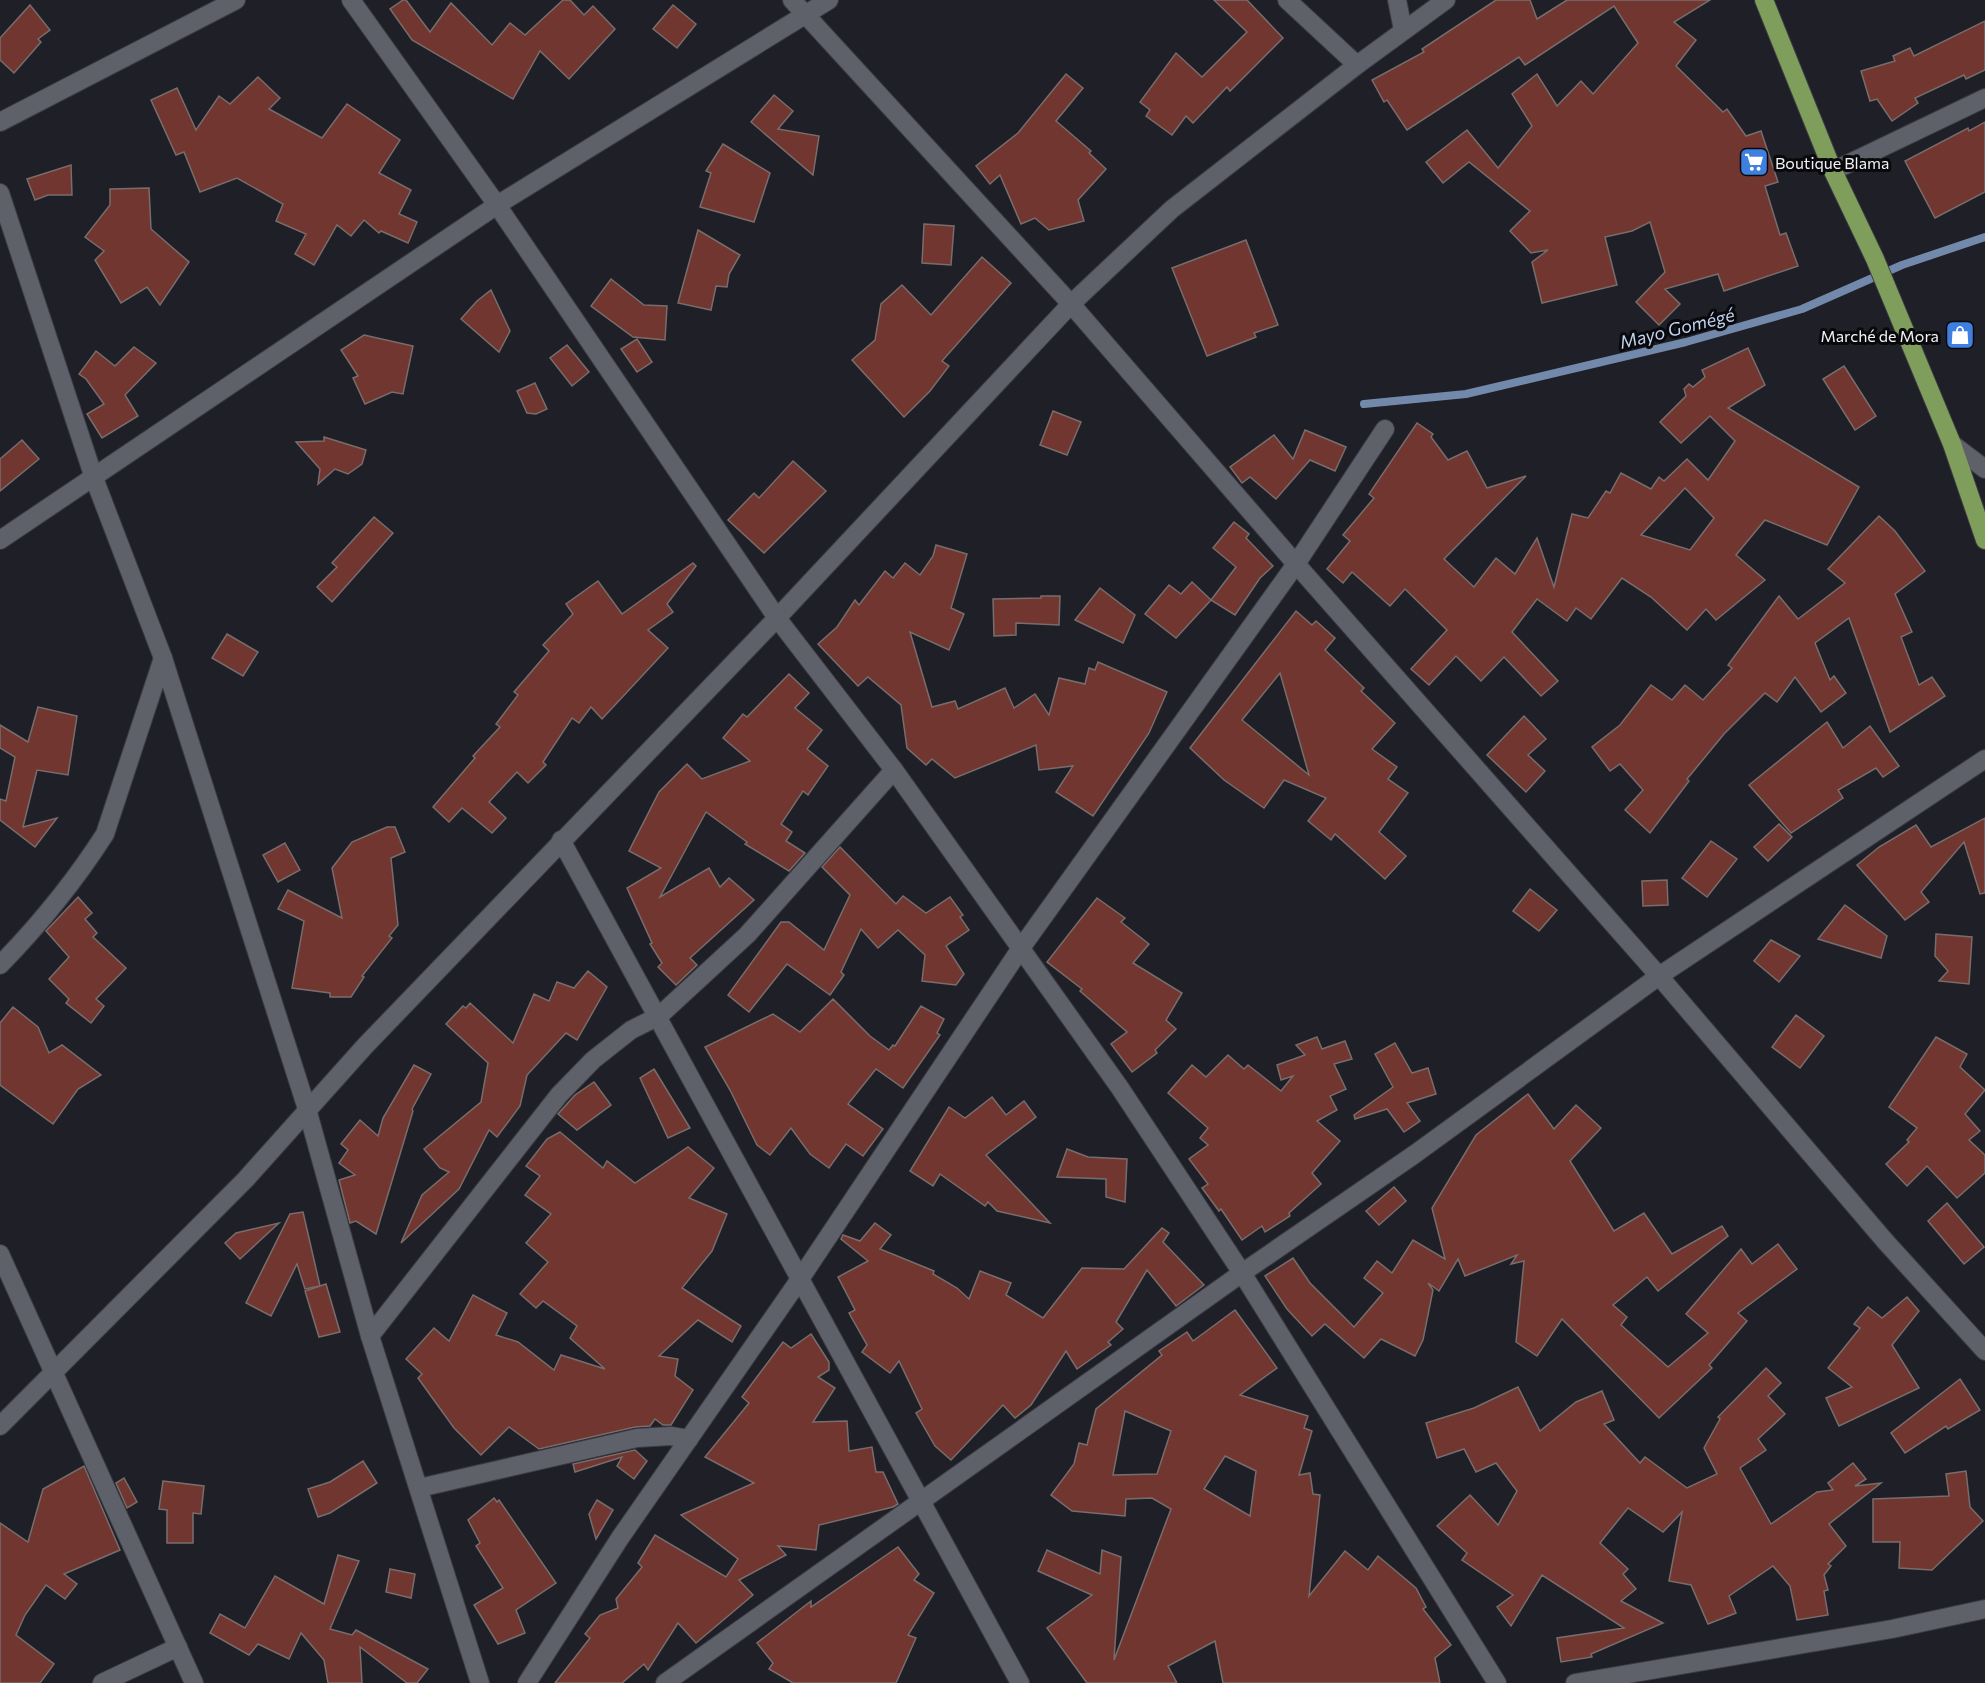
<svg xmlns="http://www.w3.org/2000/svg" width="1985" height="1683" viewBox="0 0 1985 1683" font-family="Commissioner,sans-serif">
<rect width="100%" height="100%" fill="#1e1f27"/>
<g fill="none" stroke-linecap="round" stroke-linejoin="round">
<polyline stroke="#7389ab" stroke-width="8" points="1364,404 1466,394 1686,342 1802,309 1902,265 1985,237"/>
</g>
<g fill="#713630" stroke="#786d6c" stroke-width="1.5" fill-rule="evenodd">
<polygon points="403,0 406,0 430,32 451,3 492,45 510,23 525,35 563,0 570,0 584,15 593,6 615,29 569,79 540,51 513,99 412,40 390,9"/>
<polygon points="1214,0 1247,0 1283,38 1230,91 1227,87 1193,123 1186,116 1172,135 1146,116 1150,110 1140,102 1176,53 1202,77 1247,32"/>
<polygon points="1496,0 1530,0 1537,19 1567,0 1710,0 1674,22 1696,40 1676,66 1723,112 1727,109 1746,136 1761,131 1778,182 1765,186 1780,235 1786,233 1798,266 1724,291 1718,274 1665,289 1680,304 1659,325 1636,302 1665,272 1650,222 1632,231 1605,237 1617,285 1542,303 1532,262 1548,250 1531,253 1510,231 1530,211 1469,162 1443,183 1426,162 1467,130 1498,168 1532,126 1512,94 1537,74 1557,106 1581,81 1593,94 1638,43 1614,6 1525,65 1519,57 1407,130 1387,100 1384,102 1372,80 1424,52 1422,49"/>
<polygon points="30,5 50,30 38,39 41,42 14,73 0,60 0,38"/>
<polygon points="673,5 696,24 677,48 653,29"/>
<polygon points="1985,21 1985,70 1966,79 1964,75 1915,98 1918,103 1892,121 1877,99 1870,101 1861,71 1895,61 1893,56 1910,48 1914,56"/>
<polygon points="1066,74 1083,88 1056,121 1091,151 1089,153 1106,169 1078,200 1084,221 1049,230 1035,218 1021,224 1000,175 990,184 976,166 1018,133"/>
<polygon points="258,77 280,98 269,109 322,138 347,104 400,140 379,173 411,190 399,214 417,222 408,243 381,231 379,233 364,220 351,236 337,225 314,265 295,254 306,234 276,221 283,204 237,178 200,192 184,152 176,155 151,100 177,88 196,130 219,96 230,104"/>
<polygon points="774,95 793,111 778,129 819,136 813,175 751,122"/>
<polygon points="1985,122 1985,192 1935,218 1905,161 1968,128 1969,131"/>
<polygon points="723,144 770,173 754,222 700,207 711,173 706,171"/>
<polygon points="71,165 72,195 48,195 35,200 27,179"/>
<polygon points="149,188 151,229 189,262 160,305 147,287 121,303 95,260 104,251 85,237 110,205 110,189"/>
<polygon points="924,224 954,226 951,265 922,263"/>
<polygon points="698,230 740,255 729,274 727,287 716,286 711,310 678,303"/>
<polygon points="1246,240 1278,325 1254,333 1256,337 1207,356 1172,268"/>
<polygon points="982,257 1011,283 942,361 949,366 930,391 904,417 852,360 875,340 881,304 902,285 931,315"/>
<polygon points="611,279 644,305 667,306 665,340 633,337 591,306"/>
<polygon points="491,290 510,331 499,352 461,319 477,301"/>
<polygon points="364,335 413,346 403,394 392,392 365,404 353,378 358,376 341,350"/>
<polygon points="637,339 652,362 637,372 621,349"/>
<polygon points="567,345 589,372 572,386 550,358"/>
<polygon points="134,347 156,363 125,395 138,416 102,438 87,414 104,404 86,379 79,374 96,351 115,366"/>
<path d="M1748 348 1765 385 1728 408 1859 487 1827 545 1765 520 1736 555 1765 580 1716 620 1706 609 1687 630 1651 597 1622 578 1591 619 1576 608 1567 621 1537 599 1512 632 1558 681 1541 696 1504 657 1481 681 1456 656 1429 685 1411 669 1447 630 1405 589 1390 606 1352 572 1343 583 1327 569 1350 541 1343 535 1374 498 1369 494 1417 423 1433 434 1431 437 1448 460 1467 451 1487 488 1526 476 1444 559 1474 587 1496 558 1515 574 1537 538 1554 587 1572 514 1588 518 1606 491 1610 493 1621 473 1651 489 1659 477 1664 481 1687 459 1708 480 1735 441 1710 416 1681 443 1660 422 1686 396 1684 389 1689 384 1693 387 1705 377 1702 370ZM1685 488 1714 518 1690 550 1641 535Z"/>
<polygon points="1844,366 1876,416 1855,430 1823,379"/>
<polygon points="535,383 547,409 536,414 527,413 517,391"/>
<polygon points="1053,411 1081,422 1067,455 1040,445"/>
<polygon points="1305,430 1346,447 1335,471 1310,460 1276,499 1250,477 1242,483 1230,467 1274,435 1293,459"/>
<polygon points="324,437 366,450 362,464 348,474 335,469 318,484 320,469 296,442 324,441"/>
<polygon points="22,440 39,459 0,491 0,459"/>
<polygon points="793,461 826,491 764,553 728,520 754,493 759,498"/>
<polygon points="1879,516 1895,531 1925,571 1895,594 1912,632 1901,637 1919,685 1932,677 1945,696 1890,732 1849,618 1815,643 1830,680 1834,676 1846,693 1821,712 1795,677 1777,702 1765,693 1724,734 1687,779 1689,781 1650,833 1625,810 1643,790 1620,764 1610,771 1592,747 1620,725 1651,685 1672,700 1685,685 1703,700 1732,668 1728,665 1779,596 1798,619 1845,583 1828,569"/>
<polygon points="374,517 393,533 332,602 317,587 337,567 332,563"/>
<polygon points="1234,522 1249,534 1246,538 1273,566 1260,578 1235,615 1211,600 1236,567 1213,548"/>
<polygon points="936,545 967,554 951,608 964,614 949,650 910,632 932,707 955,701 958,709 1005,688 1014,708 1035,694 1049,715 1059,678 1085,684 1089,668 1095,670 1098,662 1167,692 1149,733 1093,816 1056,792 1073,766 1039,770 1036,745 955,778 932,759 926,765 907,748 901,705 868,677 858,686 818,644 837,627 855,600 859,605 885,571 893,578 905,563 920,575 933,556"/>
<polygon points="693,563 696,566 667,604 673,612 648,630 668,648 602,719 591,707 579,723 572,718 543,762 546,765 528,783 517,772 489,802 506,818 492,833 462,808 449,822 433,807 475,758 473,756 500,727 496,724 518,695 514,692 549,651 543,645 573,614 566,604 598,581 622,614"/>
<polygon points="1192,582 1211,600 1176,638 1145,614 1169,585 1181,594"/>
<polygon points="1100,588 1135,615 1123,643 1075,620"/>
<polygon points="1041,596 1060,596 1059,625 1016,623 1016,635 994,636 993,599 1041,598"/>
<path d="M1296 611 1312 625 1316 621 1335 638 1325 650 1364 688 1361 691 1395 723 1372 749 1397 767 1388 779 1408 793 1379 832 1406 856 1385 879 1335 834 1331 840 1308 821 1326 798 1284 780 1264 808 1224 780 1190 748ZM1280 673 1309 775 1242 720Z"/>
<polygon points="227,634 258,652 243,676 212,658"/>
<polygon points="789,674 809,693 795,708 822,730 807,749 828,766 808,795 803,791 781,824 792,832 786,841 805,853 789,871 745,844 747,842 706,812 660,897 709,868 720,887 729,878 754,900 690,958 697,965 676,985 658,967 662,963 650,944 652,943 627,888 661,868 629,851 659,792 687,764 702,779 750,761 723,738 743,714 747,717"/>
<polygon points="38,707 77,716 68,775 37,770 23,827 57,818 35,847 0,820 0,799 6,801 15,757 0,748 0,725 28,742"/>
<polygon points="1524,716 1546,739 1528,755 1545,771 1526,792 1487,755"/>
<polygon points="1827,722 1843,748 1870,726 1899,766 1883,777 1876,768 1838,790 1843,798 1791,833 1749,785"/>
<polygon points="1985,818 1985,893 1980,894 1964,842 1921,892 1929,902 1905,920 1857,865 1879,847 1916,825 1931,847"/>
<polygon points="1779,824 1792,837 1768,861 1754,847"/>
<polygon points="387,827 395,827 405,852 391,858 398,925 389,936 392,938 362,976 364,977 351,997 330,997 330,993 292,988 304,921 278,909 288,890 342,918 332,868 352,842"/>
<polygon points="1711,841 1737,859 1707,897 1682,878"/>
<polygon points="285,843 300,870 278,882 263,855"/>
<polygon points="840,847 896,904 903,896 926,913 950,897 963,915 960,917 969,930 946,946 964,974 956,985 922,981 925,955 898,930 878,948 861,929 841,972 844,975 830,995 787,964 749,1012 728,995 781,922 789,922 824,950 850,895 822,867"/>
<polygon points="1667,880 1668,905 1643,906 1642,881"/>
<polygon points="1530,889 1557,910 1539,931 1513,911"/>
<polygon points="78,897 92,913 85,919 97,933 93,937 126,968 96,999 104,1006 91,1023 66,1003 69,999 49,979 69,957 46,931"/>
<polygon points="1097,898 1125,918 1121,922 1149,944 1133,963 1182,993 1166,1020 1176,1029 1155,1050 1157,1053 1132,1072 1111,1044 1127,1032 1080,991 1082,989 1047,962"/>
<polygon points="1845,905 1887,936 1881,958 1818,939"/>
<polygon points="1936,934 1972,937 1969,984 1939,981 1948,971 1935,956"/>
<polygon points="1771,940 1800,956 1779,982 1754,961"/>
<polygon points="588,971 607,987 577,1040 566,1033 527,1075 520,1106 497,1137 489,1130 459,1189 401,1243 422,1195 449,1172 440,1168 424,1149 481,1102 488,1063 446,1024 463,1006 466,1008 470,1003 513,1043 534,994 549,1001 557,982 574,988"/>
<polygon points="833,999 870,1036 889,1050 893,1045 895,1046 921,1006 944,1019 937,1033 940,1035 903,1088 876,1069 848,1104 883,1129 863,1156 846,1144 829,1168 810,1154 791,1128 770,1155 757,1145 730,1090 705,1047 773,1014 800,1032"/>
<polygon points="13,1007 38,1027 49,1053 62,1045 101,1075 78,1089 53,1124 0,1085 0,1023"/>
<polygon points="1796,1015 1824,1036 1800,1068 1772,1047"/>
<polygon points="1317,1037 1322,1049 1345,1041 1352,1059 1334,1064 1346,1089 1330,1096 1337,1110 1317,1121 1340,1141 1312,1173 1321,1184 1289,1213 1290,1216 1265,1232 1262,1226 1242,1240 1221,1209 1219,1211 1202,1188 1208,1184 1189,1159 1208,1145 1200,1138 1208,1128 1168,1093 1192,1065 1206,1077 1228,1055 1244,1069 1248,1065 1281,1091 1293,1076 1281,1080 1277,1065 1305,1055 1296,1045"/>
<polygon points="1936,1037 1967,1054 1960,1067 1985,1090 1965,1114 1980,1131 1969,1140 1985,1155 1985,1173 1957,1198 1927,1166 1907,1186 1886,1164 1909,1142 1907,1140 1917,1128 1889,1107"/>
<polygon points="1395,1043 1412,1073 1428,1068 1436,1094 1407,1103 1420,1121 1404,1132 1387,1109 1355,1119 1354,1115 1393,1087 1375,1054"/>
<polygon points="414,1065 431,1074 412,1109 413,1111 376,1234 356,1221 350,1223 339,1180 355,1175 339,1163 348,1150 341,1144 360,1120 378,1136 383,1118"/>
<polygon points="654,1069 690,1128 668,1138 640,1078"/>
<polygon points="594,1082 611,1105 577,1130 558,1114 575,1095"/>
<polygon points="1528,1094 1554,1129 1576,1105 1601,1128 1570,1161 1614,1231 1644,1213 1672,1254 1722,1226 1728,1236 1658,1291 1647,1277 1613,1305 1627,1317 1621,1325 1668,1367 1708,1333 1686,1314 1741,1249 1752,1264 1778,1244 1797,1269 1738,1313 1747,1321 1709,1365 1712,1368 1659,1418 1562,1319 1537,1356 1516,1342 1524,1261 1511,1264 1517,1255 1465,1276 1458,1259 1439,1291 1428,1283 1433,1290 1423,1340 1415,1356 1381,1339 1364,1358 1325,1324 1312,1336 1287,1309 1265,1276 1293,1258 1310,1283 1354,1327 1383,1293 1364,1278 1377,1261 1392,1273 1413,1240 1445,1259 1432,1208 1476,1135"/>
<polygon points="992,1097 1006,1115 1024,1101 1036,1117 986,1155 1050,1223 997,1211 988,1202 985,1206 940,1174 933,1186 910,1171 949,1107 965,1118"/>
<polygon points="560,1132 603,1168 607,1161 635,1183 688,1147 714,1168 689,1198 727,1214 712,1251 682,1288 741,1326 732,1342 698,1320 659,1356 678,1359 675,1376 693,1390 671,1425 663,1425 655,1419 650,1426 635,1427 539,1449 509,1427 481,1455 454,1428 418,1378 422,1374 406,1359 434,1328 449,1341 473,1295 507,1313 496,1335 518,1342 554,1370 561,1355 605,1369 570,1338 577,1326 543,1301 536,1308 520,1294 548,1262 526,1243 551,1214 525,1195 540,1176 526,1166 547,1139"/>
<polygon points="1067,1149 1088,1157 1127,1159 1125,1202 1106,1197 1106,1179 1057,1177"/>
<polygon points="1394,1187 1406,1201 1379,1225 1366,1211"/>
<polygon points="1947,1203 1984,1247 1964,1264 1928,1221"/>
<polygon points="303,1212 320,1286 305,1289 297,1264 271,1316 246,1303 290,1214"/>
<polygon points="279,1223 240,1259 225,1243 236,1233"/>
<polygon points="875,1223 891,1235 880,1249 934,1271 933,1274 957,1288 969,1299 980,1271 1011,1283 1006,1295 1043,1318 1082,1268 1124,1269 1162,1228 1169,1233 1163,1242 1204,1285 1176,1306 1147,1270 1116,1322 1123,1329 1108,1342 1111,1345 1077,1369 1066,1351 1031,1405 1015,1418 1003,1405 951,1460 935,1446 916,1413 922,1409 899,1361 890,1373 862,1352 867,1345 849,1313 855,1310 838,1277 868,1261 841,1239 843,1235 860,1241"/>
<polygon points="326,1284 340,1332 319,1337 305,1291"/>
<polygon points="1907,1297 1919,1311 1892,1345 1919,1388 1839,1426 1826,1398 1852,1387 1828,1368 1860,1328 1854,1324 1868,1307 1882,1318"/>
<path d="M1235 1310 1277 1368 1240 1395 1308 1416 1304 1428 1312 1431 1299 1475 1310 1473 1313 1494 1320 1495 1309 1596 1345 1551 1368 1570 1378 1556 1416 1588 1426 1607 1423 1609 1451 1645 1435 1658 1440 1683H1223L1215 1641 1168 1666 1177 1683H1087L1047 1628 1092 1595 1038 1571 1047 1550 1100 1574 1102 1550 1121 1557 1114 1660 1171 1509 1152 1498 1126 1499 1125 1516 1072 1511 1051 1495 1074 1464 1079 1443 1087 1445 1096 1409 1162 1355 1159 1351 1187 1332 1193 1341ZM1125 1411 1171 1431 1157 1474 1113 1475ZM1225 1456 1256 1471 1250 1516 1204 1489Z"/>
<polygon points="811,1334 829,1362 829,1370 818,1377 835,1388 813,1422 847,1421 849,1451 872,1447 876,1472 883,1472 898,1504 893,1507 819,1525 816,1550 778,1546 786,1555 739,1580 753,1595 696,1643 678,1623 648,1670 644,1664 622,1683 555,1683 590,1638 585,1634 600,1615 618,1608 616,1599 642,1567 638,1563 655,1535 726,1577 738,1559 681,1515 754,1483 705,1457 749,1403 742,1397 783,1342 791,1348"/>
<polygon points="1766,1368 1781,1383 1768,1396 1785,1414 1758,1439 1766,1450 1740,1468 1771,1524 1817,1492 1833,1490 1828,1483 1853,1463 1866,1479 1855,1486 1881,1483 1829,1524 1846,1546 1828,1564 1831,1566 1824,1575 1828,1590 1824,1591 1828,1615 1797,1620 1790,1586 1773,1566 1729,1596 1736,1613 1708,1624 1691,1585 1669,1581 1682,1512 1663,1532 1628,1508 1600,1543 1628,1569 1623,1574 1636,1589 1621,1601 1663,1623 1591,1654 1592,1657 1561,1662 1557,1638 1624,1628 1542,1575 1511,1626 1497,1607 1513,1595 1462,1560 1467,1553 1437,1526 1470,1495 1498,1525 1517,1491 1496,1463 1476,1472 1464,1449 1437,1458 1426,1423 1474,1408 1518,1387 1540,1431 1576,1402 1602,1391 1614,1420 1604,1424 1640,1463 1645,1457 1687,1488 1717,1474 1704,1448 1720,1419 1718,1417"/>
<polygon points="1960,1379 1980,1410 1948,1429 1946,1426 1905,1453 1891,1433"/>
<polygon points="635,1450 647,1461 634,1479 617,1466 622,1457 575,1472 573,1464"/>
<polygon points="363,1461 377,1483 330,1513 318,1517 308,1489 330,1482"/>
<polygon points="84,1466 120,1550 64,1574 77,1584 65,1599 46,1585 25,1615 16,1635 54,1664 40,1683 0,1683 0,1523 28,1542 43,1489"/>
<polygon points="1966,1471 1970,1507 1983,1521 1932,1570 1899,1568 1900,1542 1873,1542 1873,1499 1949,1496 1946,1474"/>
<polygon points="124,1478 137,1502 127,1508 116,1483"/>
<polygon points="163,1481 204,1486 201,1514 193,1513 193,1543 167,1543 167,1510 159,1509"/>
<polygon points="494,1498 497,1502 499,1500 556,1583 516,1610 525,1633 498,1644 474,1605 503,1588 476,1546 480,1543 468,1520"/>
<polygon points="597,1500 613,1510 596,1539 589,1514"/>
<polygon points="898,1547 919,1574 914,1580 934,1593 908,1635 916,1638 896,1683 793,1683 769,1669 773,1663 757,1643 811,1601 811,1607"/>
<polygon points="338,1555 359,1561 330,1629 352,1635 356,1630 428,1669 417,1683 407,1683 360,1647 362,1683 328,1683 324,1660 301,1633 289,1659 258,1644 249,1655 210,1633 220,1614 245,1628 275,1576 324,1604"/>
<polygon points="390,1569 415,1574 411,1598 386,1592"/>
</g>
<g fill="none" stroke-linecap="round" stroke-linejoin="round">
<g stroke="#3b3c42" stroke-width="20">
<g id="minor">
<polyline points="351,0 497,205 777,618 894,770 1120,1088 1242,1273 1497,1683"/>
<polyline points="792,0 1071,304 1296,564 1659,976 1885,1241 1985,1351"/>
<polyline points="1287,0 1357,65"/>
<polyline points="1397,0 1403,30"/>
<polyline points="0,122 236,0"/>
<polyline points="1833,171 1985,98"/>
<polyline points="0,193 94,478 163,658 307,1109 370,1336 480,1683"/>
<polyline points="0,540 497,205 829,0"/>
<polyline points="561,840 1020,1683"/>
<path d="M0 965C39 925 75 881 105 834L163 658"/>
<polyline points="0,1254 194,1683"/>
<polyline points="370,1336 559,1095 593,1060 631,1030 659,1016 747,935 894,770"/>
<polyline points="0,1426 246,1179 365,1046 777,618 1071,304 1172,209 1357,65 1446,0"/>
<polyline points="419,1488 637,1438 671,1436 689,1439"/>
<polyline points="102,1683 178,1647"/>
<polyline points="527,1683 620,1538 800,1279 1021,948 1296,564 1385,429"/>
<polyline points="665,1683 1242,1273 1415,1154 1659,976 1985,759"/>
<polyline points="1575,1683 1892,1629 1985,1609"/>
</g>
</g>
<g stroke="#3b3c42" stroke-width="20">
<polyline id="tertiary" points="1952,444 1985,469"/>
</g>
<g stroke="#3b3c42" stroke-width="20">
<polyline id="trunk" points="1764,0 1833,171 1875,259 1952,444 1985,540"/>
</g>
<use href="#minor" stroke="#5f616a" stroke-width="18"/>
<use href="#tertiary" stroke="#5f616a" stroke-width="18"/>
<use href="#trunk" stroke="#7f9e5c" stroke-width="18"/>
</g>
<defs>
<g id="supermarket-square" transform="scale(1.5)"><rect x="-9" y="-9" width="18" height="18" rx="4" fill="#3f7fe0" stroke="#09090c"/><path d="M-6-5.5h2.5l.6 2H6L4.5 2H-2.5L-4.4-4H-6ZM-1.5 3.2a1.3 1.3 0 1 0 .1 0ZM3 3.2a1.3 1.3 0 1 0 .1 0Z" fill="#fff"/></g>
<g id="shop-square" transform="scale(1.5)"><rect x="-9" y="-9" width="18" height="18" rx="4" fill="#3f7fe0" stroke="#09090c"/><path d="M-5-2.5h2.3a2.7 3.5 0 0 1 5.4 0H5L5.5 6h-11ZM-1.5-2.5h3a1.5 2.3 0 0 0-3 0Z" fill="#fff"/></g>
</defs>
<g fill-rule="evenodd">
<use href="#supermarket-square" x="1754" y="162"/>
<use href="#shop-square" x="1960" y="335"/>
</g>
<g text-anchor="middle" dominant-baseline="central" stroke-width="6" stroke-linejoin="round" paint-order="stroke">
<g font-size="16" fill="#f2f3f9" stroke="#09090c" text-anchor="start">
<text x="1775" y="162">Boutique Blama</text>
<text x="1939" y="335" text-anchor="end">Marché de Mora</text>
</g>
<g font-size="18" font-style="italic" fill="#c0d3f0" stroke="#09090c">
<text transform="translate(1677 328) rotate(-14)">Mayo Gomégé</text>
</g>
</g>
</svg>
